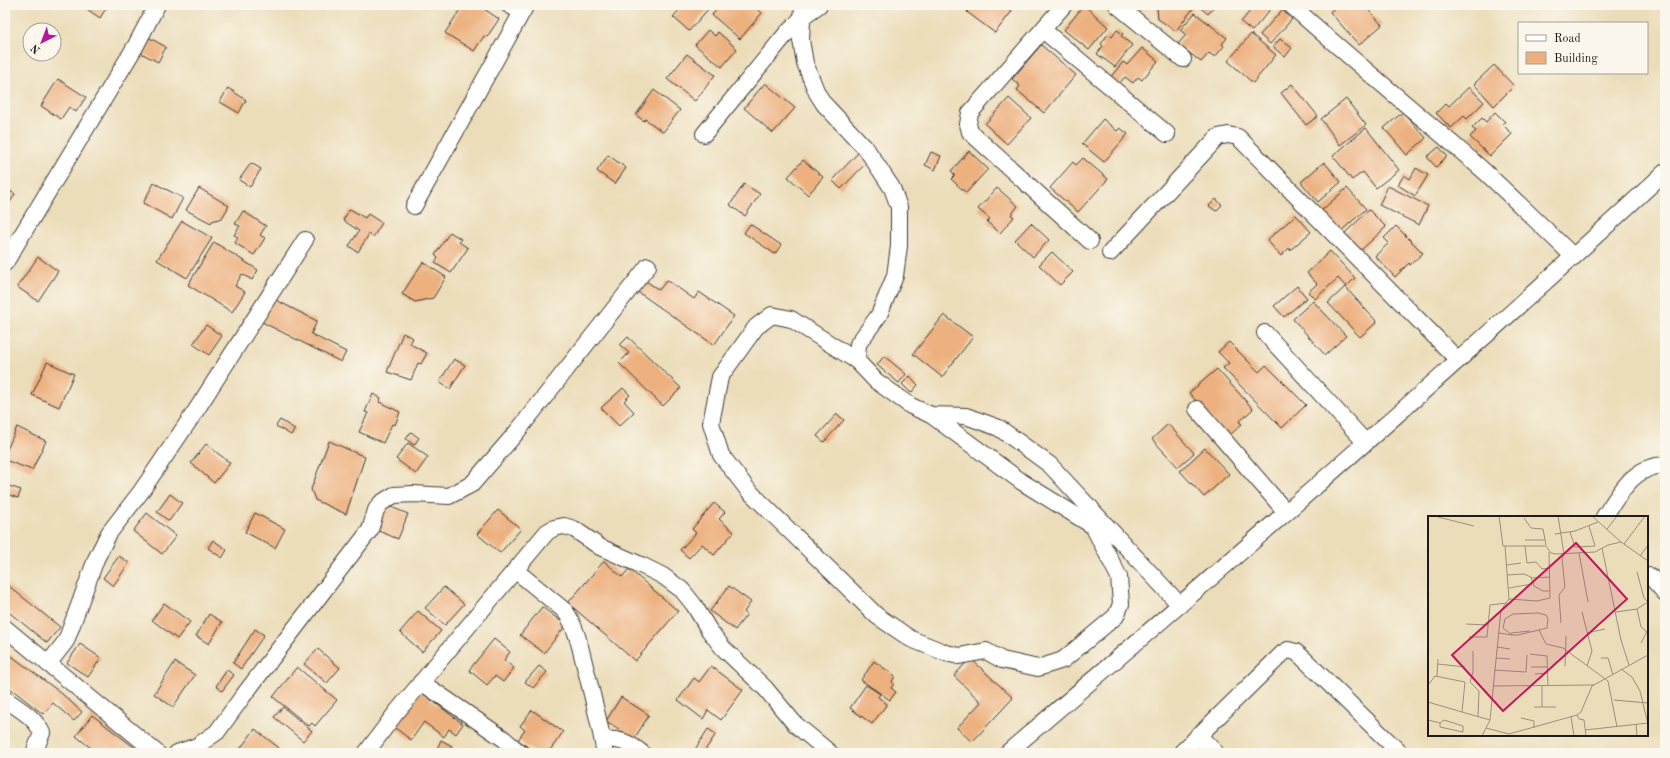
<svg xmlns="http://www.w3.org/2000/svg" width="1670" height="758" viewBox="0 0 1670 758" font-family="'Old Standard TT',serif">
<rect width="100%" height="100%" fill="#fbf7ec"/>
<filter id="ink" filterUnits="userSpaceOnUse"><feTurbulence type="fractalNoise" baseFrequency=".025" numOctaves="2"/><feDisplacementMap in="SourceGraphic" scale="8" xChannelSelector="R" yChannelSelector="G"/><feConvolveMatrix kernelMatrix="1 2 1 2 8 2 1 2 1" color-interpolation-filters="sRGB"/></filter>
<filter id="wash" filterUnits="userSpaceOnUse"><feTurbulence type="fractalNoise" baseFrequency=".012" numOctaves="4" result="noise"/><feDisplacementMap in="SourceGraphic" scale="16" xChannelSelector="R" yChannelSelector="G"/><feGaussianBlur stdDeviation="0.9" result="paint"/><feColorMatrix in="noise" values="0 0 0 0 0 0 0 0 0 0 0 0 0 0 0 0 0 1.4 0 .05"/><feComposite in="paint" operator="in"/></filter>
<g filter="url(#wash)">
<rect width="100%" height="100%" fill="#ecddba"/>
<g id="blocks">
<g fill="#edb180">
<polygon points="81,5 108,5 100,18"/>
<polygon points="463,5 478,5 499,19 487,37 484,36 474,51 445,33"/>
<polygon points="676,5 707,5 710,7 689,31 673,17 680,9"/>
<polygon points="721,5 752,5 762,13 740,39 712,15"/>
<polygon points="972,5 1004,5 1012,11 995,33 967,12"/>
<polygon points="1084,5 1108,27 1089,50 1064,30"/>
<polygon points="1160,5 1191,5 1194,7 1176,31 1158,19 1157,8"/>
<polygon points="1197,5 1215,5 1208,14"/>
<polygon points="1255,5 1274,5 1252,31 1241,22"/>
<polygon points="1338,5 1364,5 1382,25 1359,45 1330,12"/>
<polygon points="1282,10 1292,19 1270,44 1260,35"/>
<polygon points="1195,13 1227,38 1222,44 1224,46 1215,57 1209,53 1201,62 1178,44 1186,35 1180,30"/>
<polygon points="708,30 715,36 718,32 737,49 722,67 695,45"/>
<polygon points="1117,30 1123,34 1121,36 1132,45 1115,67 1097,54 1103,46 1101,44 1108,34 1112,37"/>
<polygon points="1251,34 1276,55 1253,83 1228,61"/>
<polygon points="148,37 166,47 158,62 139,52"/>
<polygon points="1280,39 1292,48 1285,57 1273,47"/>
<polygon points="1041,45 1076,75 1044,113 1017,90 1020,86 1012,79"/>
<polygon points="1142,48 1158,61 1142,80 1138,77 1133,83 1125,77 1117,86 1108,80 1123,62 1127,65"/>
<polygon points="687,54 715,75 695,101 667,79"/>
<polygon points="1494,65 1514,86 1494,106 1474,84"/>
<polygon points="58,79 86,97 76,112 69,107 61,119 41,106"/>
<polygon points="765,83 795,108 773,133 744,108"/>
<polygon points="1292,84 1318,116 1306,125 1281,93"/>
<polygon points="1469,87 1484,102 1467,119 1464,116 1451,128 1436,113 1446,103 1449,106"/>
<polygon points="228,88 246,100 239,113 220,102"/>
<polygon points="654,90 680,110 663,132 645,119 644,121 636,115"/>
<polygon points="1009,98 1031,118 1007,144 985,124"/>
<polygon points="1346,99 1366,125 1340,145 1321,119"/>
<polygon points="1403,112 1426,138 1407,155 1384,128"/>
<polygon points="1495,112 1505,122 1502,124 1512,134 1490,156 1470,137 1476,131 1472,128 1482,118 1486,122"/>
<polygon points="1103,119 1117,131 1120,128 1128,134 1104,162 1082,144"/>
<polygon points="1366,128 1399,170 1376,188 1363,172 1352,180 1333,156"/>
<polygon points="1439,147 1447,156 1436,167 1427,157"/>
<polygon points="862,149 871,158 841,189 832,180"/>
<polygon points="969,151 988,169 966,193 951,179 955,175 951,171"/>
<polygon points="931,152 941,156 935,170 925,165"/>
<polygon points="608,155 626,168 615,184 597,171"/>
<polygon points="1083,158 1108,179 1078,212 1050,188 1073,162 1076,165"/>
<polygon points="803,160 823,177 808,195 788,177"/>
<polygon points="1324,162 1341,182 1318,202 1301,182"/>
<polygon points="251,163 261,169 250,187 239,180"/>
<polygon points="1416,168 1428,175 1415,196 1398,185 1404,175 1410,179"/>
<polygon points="154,183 183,198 172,219 143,203"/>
<polygon points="744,184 760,194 745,216 730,205"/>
<polygon points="1388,186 1428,206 1419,225 1379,205"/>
<polygon points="5,188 15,194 5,211"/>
<polygon points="199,188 229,206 222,218 212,221 211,223 186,210"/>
<polygon points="997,188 1018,206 1011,215 1014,217 1000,233 987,222 990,219 978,209"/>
<polygon points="1347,188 1366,209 1341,231 1322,210"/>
<polygon points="1216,199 1222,205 1216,211 1209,206"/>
<polygon points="350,209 365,218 368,214 382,223 373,237 369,234 358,252 349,246 359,231 343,220"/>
<polygon points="1369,210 1386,227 1360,251 1344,234"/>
<polygon points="243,211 266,226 260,235 265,238 254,255 235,243 238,237 234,235 240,226 235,224"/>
<polygon points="1296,215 1311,232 1290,250 1289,248 1281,256 1267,240"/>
<polygon points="182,221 212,238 187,278 157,260"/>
<polygon points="1031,223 1049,240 1033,257 1015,240"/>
<polygon points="750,224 781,245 775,254 744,233"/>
<polygon points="1396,226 1423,253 1410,265 1409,263 1395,277 1375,256 1389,243 1384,238"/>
<polygon points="450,232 461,239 459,242 468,248 451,273 435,263 438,258 435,255"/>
<polygon points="214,242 258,270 252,280 242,274 235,286 245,292 232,312 188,285"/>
<polygon points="1330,251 1355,278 1346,287 1338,278 1315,299 1308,292 1317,284 1307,273"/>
<polygon points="1052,252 1073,272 1060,285 1039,265"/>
<polygon points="38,257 58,271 38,301 17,287"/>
<polygon points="423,262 446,277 433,298 415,302 402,294"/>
<polygon points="667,280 694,299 699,292 734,316 714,345 638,292 646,281 659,290"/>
<polygon points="1297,286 1307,298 1284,317 1274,306"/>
<polygon points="1345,287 1377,322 1360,337 1328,303"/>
<polygon points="270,297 317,321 311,334 346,352 341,362 258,320"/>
<polygon points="1313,301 1346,336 1325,355 1293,319"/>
<polygon points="944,315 973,337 942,377 913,354"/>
<polygon points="206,325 222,336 209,355 193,344"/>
<polygon points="403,333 413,338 410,344 427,353 421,364 418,363 411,380 387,372"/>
<polygon points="628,337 681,388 663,406 619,363 629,353 620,345"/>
<polygon points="1229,342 1259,372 1266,365 1306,405 1282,428 1223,368 1229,363 1218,352"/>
<polygon points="884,356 906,374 899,383 877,365"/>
<polygon points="454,359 465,365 450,389 439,382"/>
<polygon points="47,362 74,374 59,407 32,395"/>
<polygon points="1217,369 1253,409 1239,422 1242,424 1228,437 1189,393"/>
<polygon points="910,376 918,385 911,393 902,384"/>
<polygon points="623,388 630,395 624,401 634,412 619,426 601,408"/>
<polygon points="373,394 381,398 379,402 400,412 395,425 392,424 383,443 359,432 368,413 365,412"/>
<polygon points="837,414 844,420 824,442 817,436"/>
<polygon points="280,420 295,429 291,435 276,426"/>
<polygon points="1168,424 1194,453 1178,467 1152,439"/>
<polygon points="17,427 46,441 32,470 5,460 5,454"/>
<polygon points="411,432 419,438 414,445 406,439"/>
<polygon points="329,441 365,457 346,514 315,500 311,489"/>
<polygon points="408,443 428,457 416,474 396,459"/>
<polygon points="206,444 230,463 214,483 191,463"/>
<polygon points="1205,448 1229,474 1204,497 1180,471"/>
<polygon points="9,486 21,490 18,498 6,494"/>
<polygon points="170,494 182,503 169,521 157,512"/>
<polygon points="714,503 725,512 719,519 734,532 714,555 702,544 689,558 680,550 696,533 692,529"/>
<polygon points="384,504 408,514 398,539 374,529"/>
<polygon points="498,510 521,529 500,553 477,534"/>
<polygon points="147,513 176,536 162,554 133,531"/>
<polygon points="255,513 285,529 275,548 245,532"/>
<polygon points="213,540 227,550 222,558 208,548"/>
<polygon points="119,556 129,563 113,586 103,578"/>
<polygon points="604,561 622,577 629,569 678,611 635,661 568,603"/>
<polygon points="5,583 60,627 47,643 5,609"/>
<polygon points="729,586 751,602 744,612 747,614 735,630 710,611"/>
<polygon points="444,587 464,604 445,625 425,608"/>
<polygon points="164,603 190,622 177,639 152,620"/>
<polygon points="542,607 566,625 544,653 520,635"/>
<polygon points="418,611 441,631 422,652 400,632"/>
<polygon points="209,614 222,622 209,644 196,636"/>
<polygon points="255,629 264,635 241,669 233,663"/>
<polygon points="494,639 510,652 504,660 514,668 503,682 495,676 487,685 469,670"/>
<polygon points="80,644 101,658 88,677 67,663"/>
<polygon points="318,649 340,668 327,683 304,664"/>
<polygon points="5,651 61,693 82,712 74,721 53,703 43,714 5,684"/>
<polygon points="970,658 1013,698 972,742 957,728 981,702 954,676"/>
<polygon points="874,661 895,676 892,682 894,684 891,688 896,692 890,700 861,680"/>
<polygon points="175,662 195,675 173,707 154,694"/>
<polygon points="539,666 547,672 533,688 525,682"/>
<polygon points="711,666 743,690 721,720 708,710 703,719 678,700 694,678 699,682"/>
<polygon points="297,667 337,700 315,726 312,723 309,726 273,697"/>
<polygon points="227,670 234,675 222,691 216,686"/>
<polygon points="866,685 880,694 878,697 887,704 872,724 850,708"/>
<polygon points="421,692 463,724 456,734 449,729 444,737 424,722 411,740 394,727"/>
<polygon points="621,697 649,715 634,739 606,721"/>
<polygon points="283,707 312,731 303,741 274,717"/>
<polygon points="532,710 563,732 548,753 536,753 518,740 525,730 520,726"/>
<polygon points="92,715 135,748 131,753 97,753 76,736"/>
<polygon points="255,729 279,748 275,753 246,753 240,749"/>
<polygon points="708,729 716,734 703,753 697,753 694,751"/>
<polygon points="441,740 452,746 449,753 435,753"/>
</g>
</g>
</g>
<g filter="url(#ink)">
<use href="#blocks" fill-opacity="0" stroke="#3b3934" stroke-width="1"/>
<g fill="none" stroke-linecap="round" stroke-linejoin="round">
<g stroke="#3b3934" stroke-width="18">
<g id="minor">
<polyline points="509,5 522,12"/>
<polyline points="803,5 801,40 805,63 817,93 824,104 867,150 892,188 899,207 899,246 895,276 879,315 858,344 857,361"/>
<polyline points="1064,5 970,113 968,124 970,132 1090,241"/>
<polyline points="1117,5 1183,59"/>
<path d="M1291 5C1354 62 1420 115 1484 171 1514 199 1544 228 1574 257"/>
<polyline points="1043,30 1167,134"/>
<polyline points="704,134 786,34 799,21 802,17 819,5"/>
<polyline points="414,206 526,5"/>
<polyline points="1110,253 1218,137 1228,135 1238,137 1458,360"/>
<polyline points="5,263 135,47 157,5"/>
<polyline points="1265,333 1366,443"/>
<polyline points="1197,409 1286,512"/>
<polyline points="931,415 1022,482 1093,526"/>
<polyline points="1091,508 1093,526 1119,577 1121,604 1116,616 1063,660 1038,668 1002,660 986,651 959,656 946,653 911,639 877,616 748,490 721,455 711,423 720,377 756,327 772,315 791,319 857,361 876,381 911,406 931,415 966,416 999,428 1050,465 1180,605"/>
<path d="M1604 517C1620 493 1633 466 1665 465"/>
<path d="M515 570 565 611C578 629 581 653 587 674 593 699 600 724 604 749L603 753"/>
<polyline points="1650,576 1665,593"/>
<polyline points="5,628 157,753"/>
<polyline points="48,664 66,641 96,559 109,533 140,493 195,412 305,240"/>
<polyline points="421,682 504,739 520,753"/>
<path d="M5 699C19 709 35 717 42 733L34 753"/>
<polyline points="1198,735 1216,753"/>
<path d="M603 740C619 738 629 743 642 753"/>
<polyline points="177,753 197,746 217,732 243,696 370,530 376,510 381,503 394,495 413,494 449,496 472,484 516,433 648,266"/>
<polyline points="366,753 395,714 547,532 554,528 564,526 574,529 600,547 643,566 663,576 682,590 694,605 709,630 723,648 765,688 795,724 830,753"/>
<path d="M1007 753C1230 563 1451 371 1665 172"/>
<polyline points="1181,753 1283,653 1288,650 1296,652 1303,658 1400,753"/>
</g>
</g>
<use href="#minor" stroke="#fff" stroke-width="16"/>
</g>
</g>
<g transform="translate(1428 516)">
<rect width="220" height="220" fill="#ecddba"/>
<path fill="none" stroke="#99907b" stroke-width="1" d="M71 0 75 30H118L123 37 128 38 167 36 180 29 193 26 220 45M130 0 136 38 134 43 137 71 131 79 133 107M164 0 193 26M10 1 46 10M96 2 103 12 115 13 118 29M179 13 189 0M142 16 147 31 167 30 161 10M127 18 147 15 170 6M97 24H117M196 28 217 0M97 30 99 47 108 46 114 53 121 52M174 32 193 124 201 149M151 37 160 86M212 40 220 29M79 49 93 47M209 56 216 82 220 86M79 59 96 58 103 61 106 70 115 75H122M103 62 122 61M81 72 104 68M81 83 109 85 122 82 121 36M209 93 213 111 219 116M154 96 164 135 159 150M188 96 209 93 220 86M38 108 60 109M111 114 118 128 135 132 180 165 189 211M71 117 84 119H90L119 112 120 103 118 99 110 97 85 98 77 103 75 112 84 119M83 117 102 115M159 117 177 113M41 121H59L62 89 79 87M213 127 220 114M69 131 82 133M45 135V156L42 166 51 175 50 201M102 138 119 140 120 169M68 142 82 143M173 142H180L185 159M10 148 37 151M137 150 138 120M103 151H119M193 153 204 161 212 175 220 208M66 154 98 156 99 139M107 158 120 157M9 160 10 143M0 169 7 160 37 166 34 196 62 204M65 170 166 169M186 184 220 187M0 186 34 196M106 191H128M114 191V169M149 199 151 203 156 204 158 220M143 200 146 220M93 202 106 205V212M0 204 12 207 16 204 35 210V216L12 211V207M208 208 209 220M58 212 81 218 149 199 153 196 164 170 220 139M157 214 220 207M54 220 62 204 73 94 81 83 77 30"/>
<path fill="#c2185b" fill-opacity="0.15" stroke="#c2185b" stroke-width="2" d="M148 27 199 83 75 195 24 139Z"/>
<rect width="220" height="220" fill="none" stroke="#1c1c1c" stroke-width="2"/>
</g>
<rect width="1670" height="758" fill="none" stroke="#fbf7ec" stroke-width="20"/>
<rect x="1518" y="22" width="130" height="52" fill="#fbf7ec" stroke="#a29f99"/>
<rect x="1526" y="35" width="20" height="6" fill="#ffffff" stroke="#a29f99"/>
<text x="1554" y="42" font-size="12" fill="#1c1c1c">Road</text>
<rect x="1526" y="52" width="20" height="12" fill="#edb180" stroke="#a29f99"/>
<text x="1554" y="62" font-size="12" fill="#1c1c1c">Building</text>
<g transform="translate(42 42) rotate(222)"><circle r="19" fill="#fbf7ec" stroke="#a29f99"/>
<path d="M0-3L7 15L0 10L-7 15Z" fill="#b5179e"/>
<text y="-6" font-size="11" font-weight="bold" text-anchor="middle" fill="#1c1c1c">N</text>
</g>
</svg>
